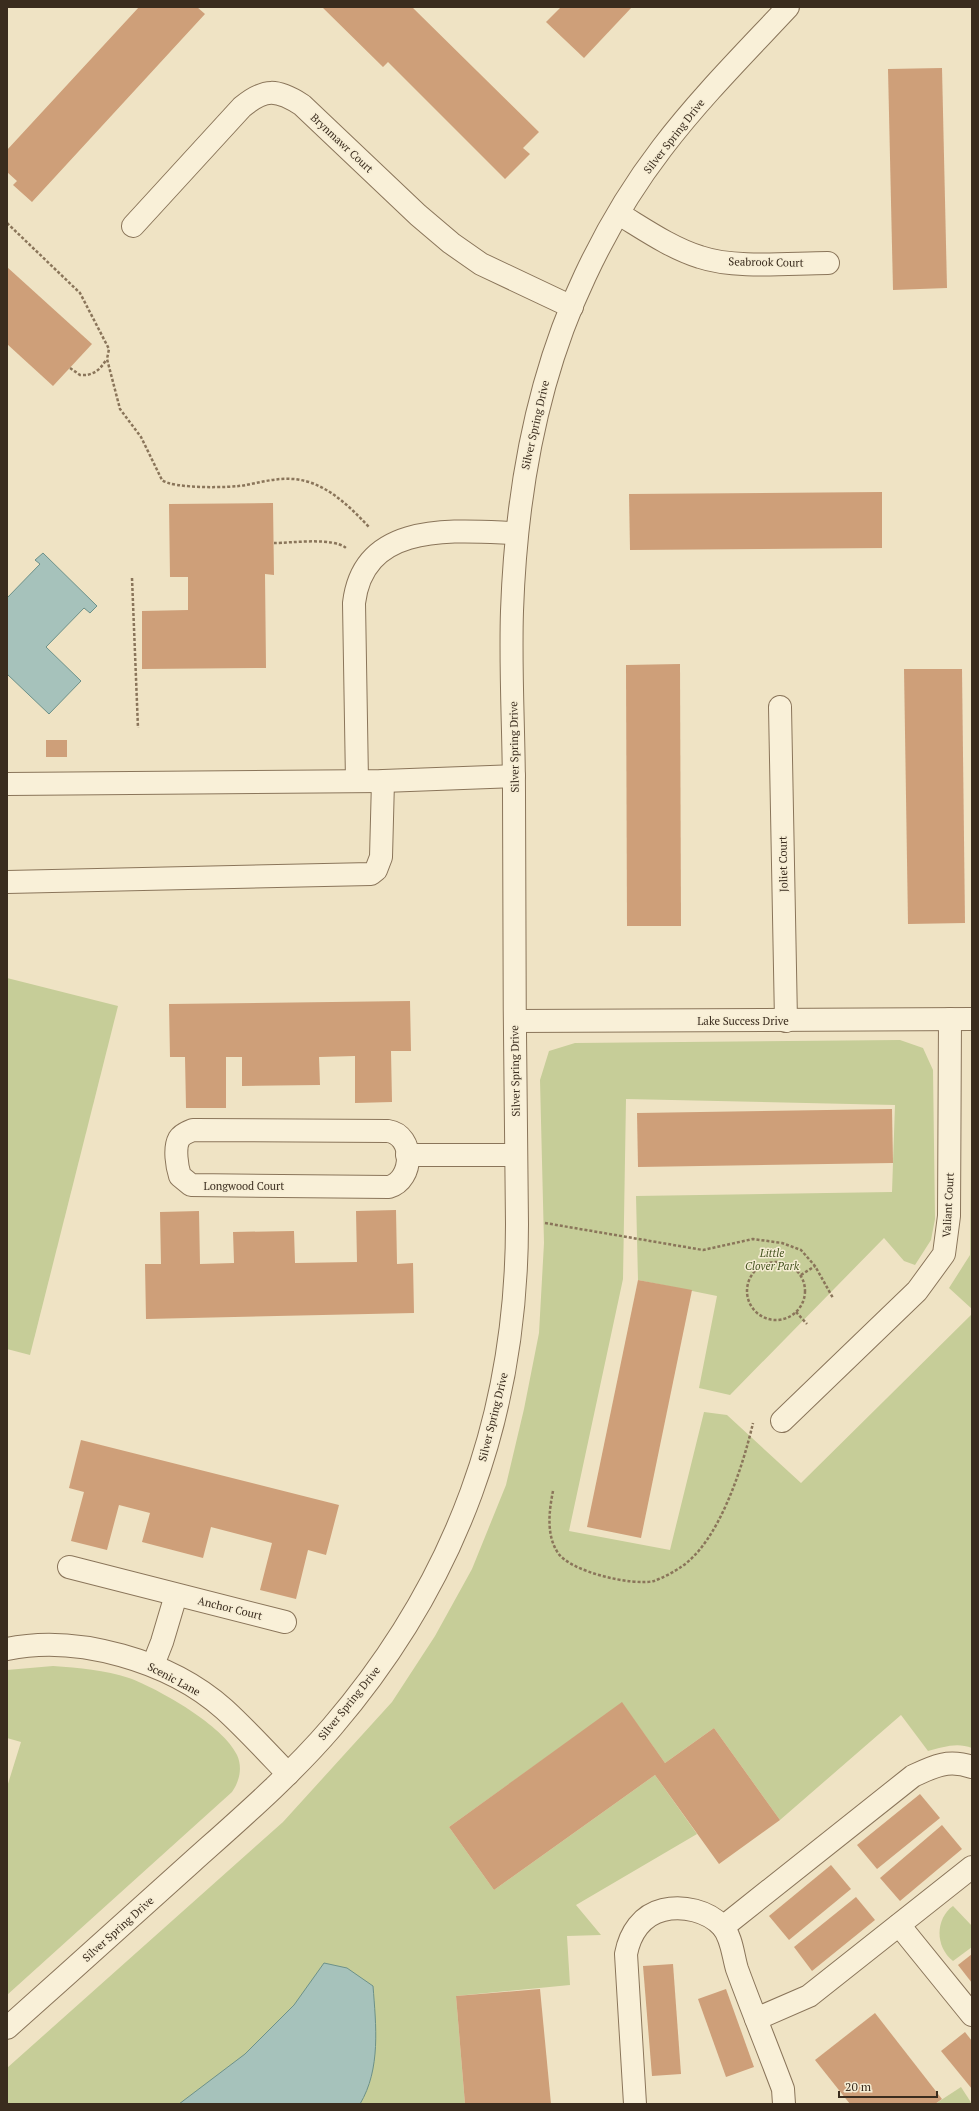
<svg xmlns="http://www.w3.org/2000/svg" width="979" height="2111" viewBox="0 0 979 2111" font-family="'PT Serif',serif">
<rect width="100%" height="100%" fill="#efe3c4"/>
<g fill="#c6cd98">
<polygon points="7,978 118,1006 30,1355 7,1349"/>
<path d="M900 1040 923 1048 933 1070 935 1219 931 1240 915 1265 904 1261 884 1238 730 1395 699 1388 717 1296 638 1280 636 1196 892 1192 895 1105 626 1099 623 1279 569 1531 670 1550 704 1412 727 1415 801 1483 972 1314V1748C957 1742 943 1747 928 1751L901 1715 780 1820 714 1728 665 1763 622 1703 449 1827 494 1890 655 1775 697 1834 576 1905 601 1935 567 1936 570 1985 456 1996 465 2104H7V2068L283 1822 392 1702 435 1636 472 1569 506 1485 524 1409 539 1333 544 1243 540 1080 549 1051 575 1043Z"/>
<polygon points="972,1059 972,1309 949,1288 970,1255"/>
<path d="M53 1666C79 1668 105 1670 129 1678 159 1689 224 1726 237 1755 243 1768 239 1782 232 1792L7 1995V1787L21 1742 7 1738V1670Z"/>
<path d="M953 1906 972 1926V1947L953 1961C935 1947 935 1919 953 1906Z"/>
<polygon points="961,2087 972,2104 935,2104"/>
</g>
<g fill="#a6c2bb" stroke="#6c9189">
<polygon points="43,553 97,606 90,613 84,608 46,647 81,681 49,714 7,674 7,598 40,564 35,560"/>
<path d="M324 1963 347 1968 373 1986C376 2025 381 2069 360 2104H179L245 2054 294 2005Z"/>
</g>
<g fill="#ce9f79">
<polygon points="139,7 197,7 205,14 32,202 13,185 17,181 7,172 7,150"/>
<polygon points="322,7 412,7 539,132 523,148 530,154 505,179 388,62 383,67"/>
<polygon points="561,7 632,7 584,58 546,22"/>
<polygon points="942,68 947,288 893,290 888,69"/>
<polygon points="7,267 92,344 53,386 7,344"/>
<polygon points="882,492 882,548 630,550 629,494"/>
<polygon points="273,503 274,575 265,574 266,668 142,669 142,611 188,610 188,577 170,577 169,504"/>
<polygon points="680,664 681,926 627,926 626,665"/>
<polygon points="904,669 962,669 965,923 908,924"/>
<rect x="46" y="740" width="21" height="17"/>
<polygon points="410,1001 411,1051 391,1051 392,1102 355,1103 355,1056 319,1057 320,1085 242,1086 242,1057 226,1057 226,1108 186,1108 185,1057 170,1057 169,1004"/>
<polygon points="892,1109 893,1163 638,1167 637,1113"/>
<polygon points="396,1210 397,1264 413,1263 414,1313 146,1319 145,1264 161,1264 160,1212 199,1211 200,1264 234,1263 233,1232 294,1231 295,1263 357,1262 356,1211"/>
<polygon points="638,1280 692,1290 641,1538 587,1527"/>
<polygon points="81,1440 339,1505 326,1555 308,1550 296,1599 260,1590 272,1543 211,1527 203,1558 142,1542 150,1513 119,1505 107,1550 71,1541 84,1492 69,1488"/>
<polygon points="622,1702 665,1763 714,1728 780,1820 719,1864 655,1775 494,1890 449,1827"/>
<polygon points="920,1794 940,1818 877,1869 857,1845"/>
<polygon points="942,1825 962,1849 900,1901 880,1878"/>
<polygon points="831,1865 851,1889 789,1940 769,1916"/>
<polygon points="856,1897 875,1920 812,1971 794,1947"/>
<polygon points="972,1954 972,1983 958,1965"/>
<polygon points="673,1964 681,2074 652,2076 643,1966"/>
<polygon points="540,1989 551,2104 465,2104 456,1996"/>
<polygon points="726,1989 754,2067 726,2077 698,1999"/>
<polygon points="875,2013 942,2099 935,2104 850,2104 815,2060"/>
<polygon points="965,2032 972,2041 972,2089 941,2051"/>
</g>
<g fill="none" stroke-linecap="round" stroke-linejoin="round">
<g stroke="#8a755a" stroke-width="24">
<g id="minor">
<path d="M619 214C644 229 671 248 700 257 735 269 790 263 828 263"/>
<path d="M133 226 242 107C265 88 277 89 302 105L418 215 451 243 481 264 572 307"/>
<polyline points="780,707 786,1021"/>
<path d="M357 781 354 603C364 520 455 531 517 533"/>
<polyline points="7,784 383,781 514,776"/>
<polyline points="7,882 371,874 376,870 381,857 383,781"/>
<polyline points="515,1021 972,1019"/>
<path d="M193 1130 388 1131C415 1135 414 1180 389 1187L191 1185 180 1176C177 1167 174 1148 179 1139 182 1134 188 1132 193 1130Z"/>
<polyline points="407,1155 516,1155"/>
<polyline points="782,1421 917,1291 944,1254 949,1216 950,1019"/>
<polyline points="69,1567 285,1622"/>
<path d="M7 1649C77 1634 170 1661 224 1709 246 1729 267 1752 288 1774"/>
<polyline points="153,1665 162,1642 176,1595"/>
<polyline points="899,1925 972,2015"/>
<path d="M723 1927 913 1776C934 1766 948 1759 972 1767"/>
<polyline points="756,2019 809,1996 972,1867"/>
<path d="M7 2028C69 1973 131 1917 192 1862 240 1819 290 1776 332 1727 457 1581 517 1415 517 1224 515 1081 514 937 514 794 514 733 510 672 512 611 516 496 535 381 585 276 606 231 632 187 662 148 700 98 745 53 788 7"/>
<path d="M635 2104 626 1954C630 1933 642 1915 663 1910 683 1905 708 1911 722 1926 732 1937 733 1956 737 1969 752 2010 768 2049 783 2089L784 2104"/>
</g>
</g>
<g stroke="#8a755a" stroke-width="2.5" stroke-dasharray="3 2" stroke-linecap="butt">
<path d="M7 223 80 293 109 349 107 359 120 409 141 437 162 480C173 489 231 488 246 485 267 481 286 475 309 482 333 490 351 508 369 527"/>
<path d="M70 368 80 375C93 376 100 370 106 360"/>
<path d="M274 543C291 543 333 537 346 548"/>
<polyline points="132,578 138,728"/>
<polyline points="545,1223 703,1250 753,1239 782,1243 801,1250 815,1266 833,1298"/>
<circle cx="776" cy="1291" r="29"/>
<polyline points="801,1275 815,1266"/>
<polyline points="796,1312 807,1324"/>
<path d="M553 1491C549 1511 546 1535 558 1553 571 1572 632 1586 654 1581 662 1578 674 1572 681 1567 719 1542 743 1466 753 1423"/>
</g>
<use href="#minor" stroke="#f9f0d8" stroke-width="22"/>
</g>
<g text-anchor="middle" dominant-baseline="central" stroke-width="3" stroke-linejoin="round" paint-order="stroke">
<g font-size="11" fill="#3a2c1e" stroke="#f6edd4">
<text transform="translate(674 136) rotate(-52)">Silver Spring Drive</text>
<text transform="translate(342 143) rotate(43)">Brynmawr Court</text>
<text transform="translate(766 262) rotate(1)">Seabrook Court</text>
<text transform="translate(535 425) rotate(-77)">Silver Spring Drive</text>
<text transform="translate(514 747) rotate(-91)">Silver Spring Drive</text>
<text transform="translate(783 864) rotate(-91)">Joliet Court</text>
<text x="743" y="1021">Lake Success Drive</text>
<text transform="translate(515 1071) rotate(-91)">Silver Spring Drive</text>
<text x="244" y="1186">Longwood Court</text>
<text transform="translate(948 1205) rotate(-87)">Valiant Court</text>
<text transform="translate(493 1417) rotate(-76)">Silver Spring Drive</text>
<text transform="translate(230 1608) rotate(14)">Anchor Court</text>
<text transform="translate(174 1679) rotate(28)">Scenic Lane</text>
<text transform="translate(349 1703) rotate(-51)">Silver Spring Drive</text>
<text transform="translate(118 1929) rotate(-42)">Silver Spring Drive</text>
</g>
<g font-size="11" font-style="italic" fill="#495724" stroke="#f6edd4">
<text x="772" y="1253">Little<tspan x="772" dy="13">Clover Park</tspan></text>
</g>
</g>
<rect width="979" height="2111" fill="none" stroke="#3a2c1e" stroke-width="16"/>
<path d="M839 2091v6h98v-6" fill="none" stroke="#3a2c1e" stroke-width="2"/>
<text x="845" y="2091" font-size="12" fill="#3a2c1e" stroke="#f6edd4" stroke-width="3" paint-order="stroke">20 m</text>
</svg>
